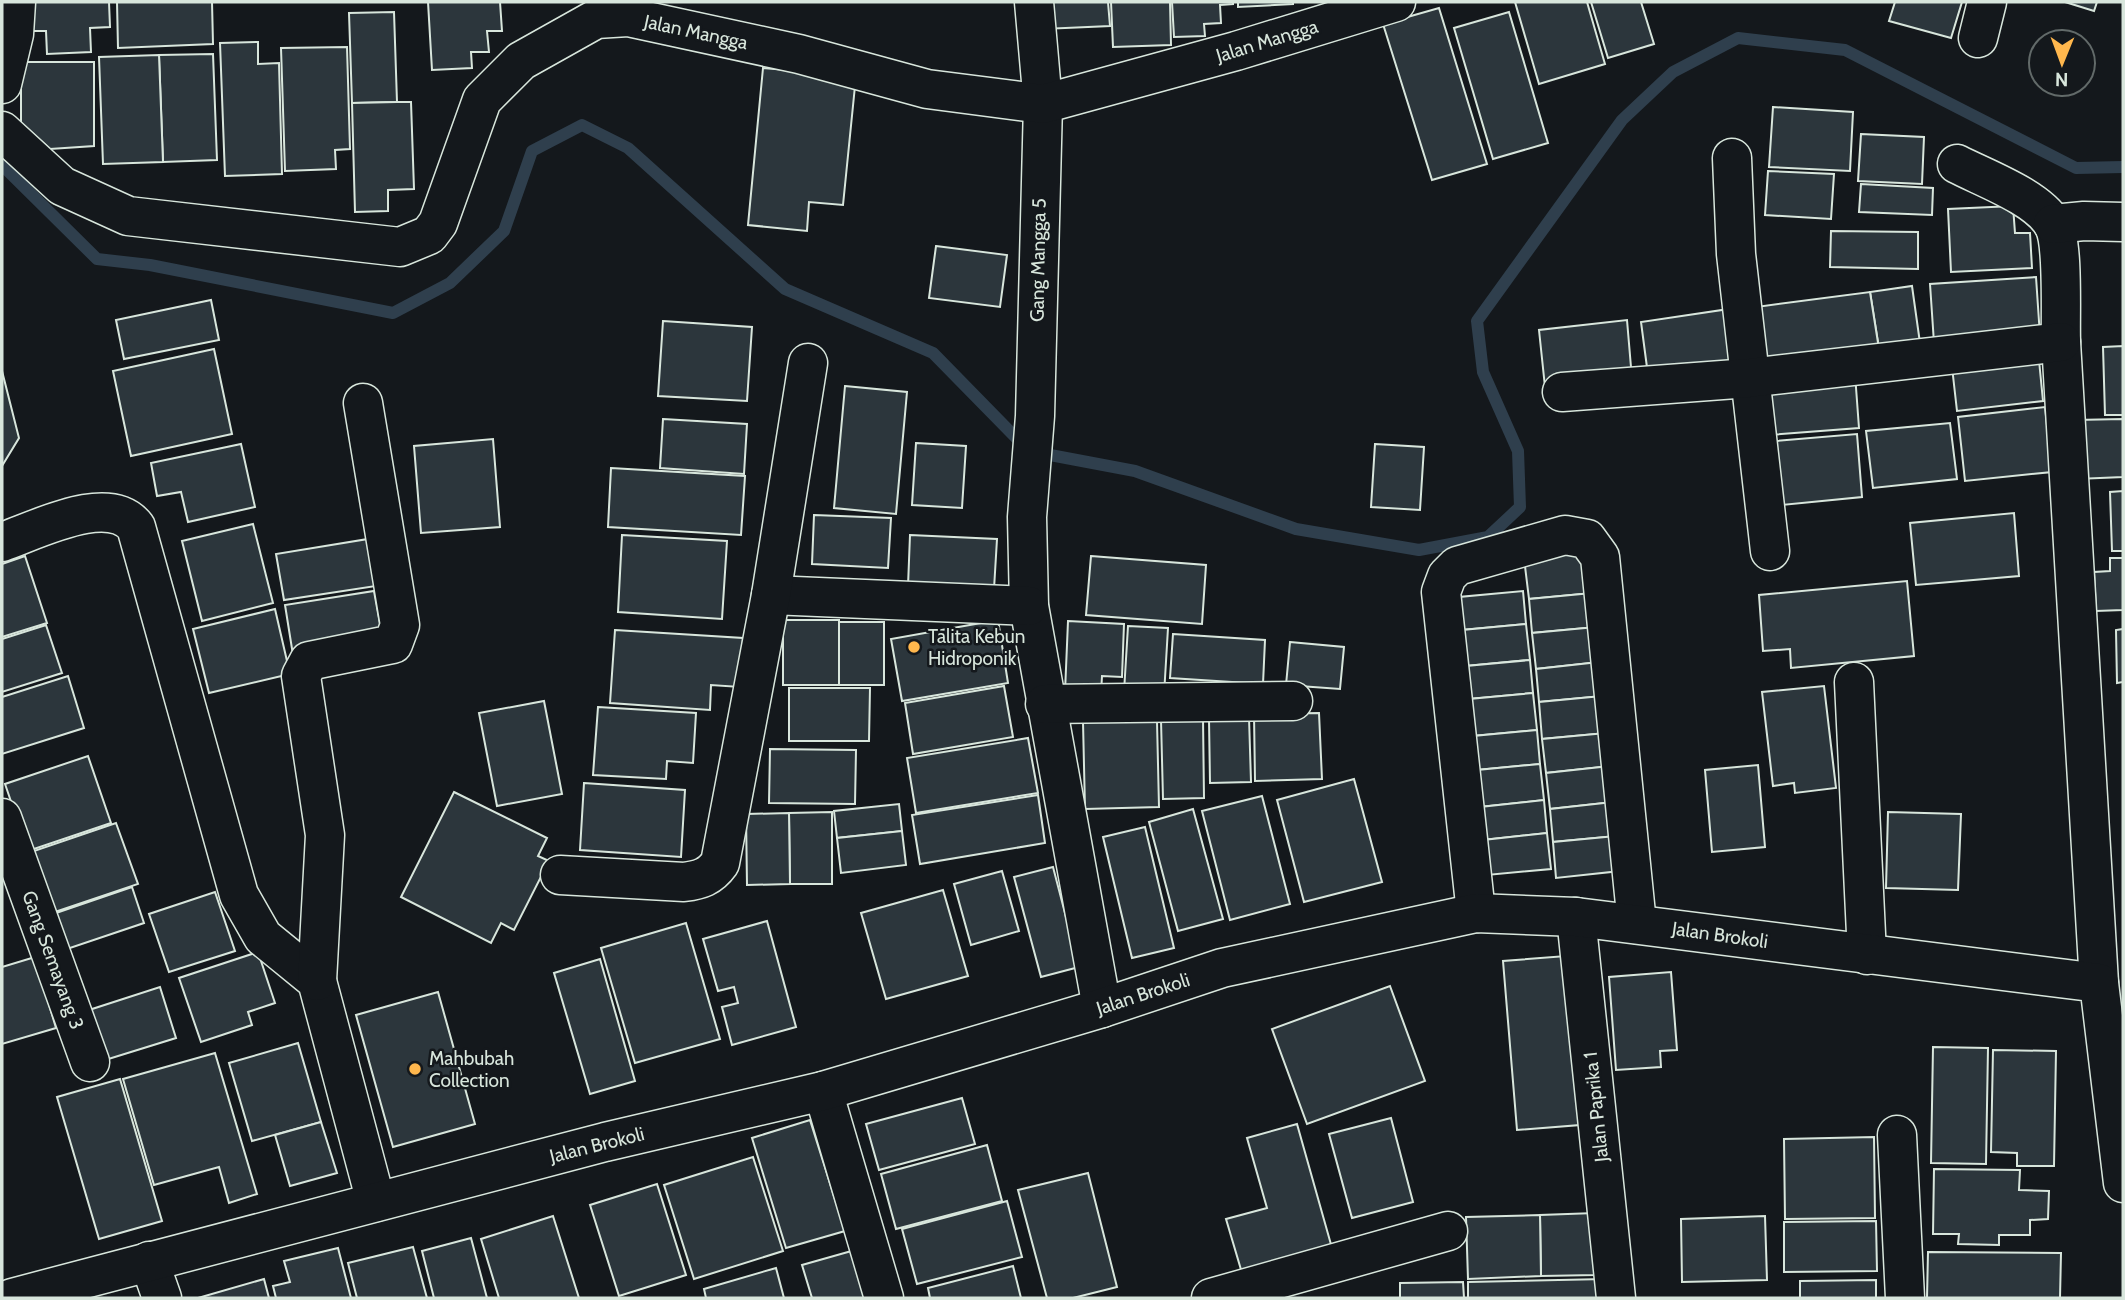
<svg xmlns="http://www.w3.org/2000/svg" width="2125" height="1300" viewBox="0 0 2125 1300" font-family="Cabin,sans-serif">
<rect width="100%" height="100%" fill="#14181c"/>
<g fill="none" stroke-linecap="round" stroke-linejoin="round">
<polyline stroke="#2f3f4d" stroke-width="12" points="2,165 97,259 150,265 393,313 450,283 504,231 532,151 582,125 628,148 785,289 933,353 1029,451 1135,471 1296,529 1419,550 1488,537 1520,507 1518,451 1483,372 1477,321 1622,120 1673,72 1738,38 1845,50 2076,168 2123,167"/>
</g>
<g fill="#2c363c" stroke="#d8e6dc" stroke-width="2">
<polygon points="32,2 109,2 110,27 90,28 91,52 47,54 46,31 33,31"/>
<polygon points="117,2 212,2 213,44 118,48"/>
<polygon points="428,2 500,2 502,31 487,31 489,52 471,52 472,68 432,70"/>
<polygon points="1041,2 1108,2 1110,26 1043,29"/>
<polygon points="1111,2 1170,2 1171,45 1113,47"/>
<polygon points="1172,2 1233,2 1233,4 1220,5 1221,23 1204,24 1205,36 1174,37"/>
<polygon points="1238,2 1293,2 1293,4 1238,7"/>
<polygon points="1515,2 1587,2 1605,64 1539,84"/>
<polygon points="1591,2 1641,2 1654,44 1608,58"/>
<polygon points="1895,2 1962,2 1951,38 1889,21"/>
<polygon points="2065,2 2097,2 2094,11"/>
<polygon points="1439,8 1487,164 1432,180 1383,24"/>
<polygon points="394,12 397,102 352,103 349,13"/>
<polygon points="1509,12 1548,143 1493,159 1454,28"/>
<polygon points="258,42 258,64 279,63 282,174 225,176 220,43"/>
<polygon points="347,47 350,149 335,150 336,169 285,171 281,48"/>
<polygon points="213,54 217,160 163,162 159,55"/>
<polygon points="159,55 163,162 103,164 99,57"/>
<polygon points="21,62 94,62 94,146 50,149 21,123"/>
<polygon points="763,68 856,76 843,205 809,202 807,231 748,225"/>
<polygon points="397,102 411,102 414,189 388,190 388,211 355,212 352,103"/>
<polygon points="1773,107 1853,112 1850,171 1769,167"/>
<polygon points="1861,134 1924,137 1922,184 1858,181"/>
<polygon points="1768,171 1834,174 1831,219 1765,215"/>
<polygon points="1861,184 1933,188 1932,215 1859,212"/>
<polygon points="2013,206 2015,233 2030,233 2032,268 1951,272 1948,209"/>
<polygon points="1831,231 1918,232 1918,269 1830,267"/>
<polygon points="936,246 1007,255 1000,307 929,298"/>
<polygon points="2036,277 2040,336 1934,343 1930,284"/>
<polygon points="1912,286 1920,343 1879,349 1870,292"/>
<polygon points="1870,292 1879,349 1763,365 1756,307"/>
<polygon points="211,300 219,340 124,359 116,320"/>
<polygon points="1729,309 1737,362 1648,375 1641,322"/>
<polygon points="1627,320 1632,379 1545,387 1539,330"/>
<polygon points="663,321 752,327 747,401 658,396"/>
<polygon points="2123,346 2123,415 2105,415 2103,347"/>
<polygon points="214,349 232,434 131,456 113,371"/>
<polygon points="2038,350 2043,401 1957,411 1951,358"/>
<polygon points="2,371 19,438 2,466"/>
<polygon points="1855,374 1859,428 1769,435 1765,381"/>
<polygon points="845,386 907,392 896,514 834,508"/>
<polygon points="2045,407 2052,472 1965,481 1958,417"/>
<polygon points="663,419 747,424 744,474 660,468"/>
<polygon points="2123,419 2123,477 2077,479 2075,420"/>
<polygon points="1950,423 1957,479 1873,488 1866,431"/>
<polygon points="1857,434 1862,497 1782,505 1776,441"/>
<polygon points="493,439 500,527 421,533 414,446"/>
<polygon points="916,443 966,446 962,508 912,505"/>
<polygon points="241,444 255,507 188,522 181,492 157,496 151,463"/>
<polygon points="1375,444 1424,447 1420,510 1371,507"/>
<polygon points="611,468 745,476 741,535 608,527"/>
<polygon points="2123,491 2123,551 2112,551 2110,492"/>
<polygon points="2014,513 2019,576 1916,585 1910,523"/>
<polygon points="814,515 891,518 888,568 812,564"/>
<polygon points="253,524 273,603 202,621 182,541"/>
<polygon points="622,535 727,541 722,619 618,612"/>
<polygon points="910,535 997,539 994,589 908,586"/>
<polygon points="368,539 376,586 284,600 276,554"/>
<polygon points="1588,552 1592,593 1529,599 1524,558"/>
<polygon points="25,556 47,623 2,637 2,564"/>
<polygon points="1091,556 1206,565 1202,624 1086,615"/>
<polygon points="2110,558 2123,558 2123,610 2096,611 2094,572 2110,571"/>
<polygon points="1907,581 1914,656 1791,668 1790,649 1763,651 1759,595"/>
<polygon points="374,591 383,641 293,655 285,605"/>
<polygon points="1523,591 1526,624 1462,630 1459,597"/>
<polygon points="1592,593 1596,627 1532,633 1529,599"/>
<polygon points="275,609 290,674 209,693 193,629"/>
<rect x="783" y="620" width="56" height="65"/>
<polygon points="998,620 1008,683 902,701 891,639"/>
<polygon points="1068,621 1124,624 1122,677 1102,676 1101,694 1065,692"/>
<rect x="839" y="622" width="45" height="63"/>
<polygon points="1526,624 1530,660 1466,666 1462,630"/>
<polygon points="46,625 62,673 2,692 2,639"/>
<polygon points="1128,626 1168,628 1164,695 1124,692"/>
<polygon points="1596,627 1599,662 1536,669 1532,633"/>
<polygon points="2123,629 2123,682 2117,683 2116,630"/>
<polygon points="615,630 743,638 740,687 711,685 710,710 610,703"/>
<polygon points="1173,634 1265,640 1263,684 1170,678"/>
<polygon points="1290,642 1344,647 1340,689 1286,685"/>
<polygon points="1530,660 1533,693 1469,699 1466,666"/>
<polygon points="1599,662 1602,696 1539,702 1536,669"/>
<polygon points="68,676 84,728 2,754 2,697"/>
<polygon points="1004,686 1013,737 913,754 905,703"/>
<polygon points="1824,686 1836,788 1795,793 1794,783 1773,786 1762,692"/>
<polygon points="789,688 870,688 869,741 789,741"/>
<polygon points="1533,693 1537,730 1473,736 1469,699"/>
<polygon points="1602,696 1606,733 1542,739 1539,702"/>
<polygon points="544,701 562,794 497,806 479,713"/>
<polygon points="598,707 696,713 693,763 667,761 666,779 593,775"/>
<polygon points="1319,713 1322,779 1255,781 1254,714"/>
<polygon points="1249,717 1251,782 1210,783 1209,719"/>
<polygon points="1203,718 1204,798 1163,799 1161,720"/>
<polygon points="1157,721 1159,807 1085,809 1083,722"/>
<polygon points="1537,730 1540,764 1477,770 1473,736"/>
<polygon points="1606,733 1610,766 1546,773 1542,739"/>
<polygon points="1028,738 1038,793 916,813 907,758"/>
<polygon points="770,749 856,750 855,804 769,803"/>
<polygon points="88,756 111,823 28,851 5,784"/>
<polygon points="1540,764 1544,800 1480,807 1477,770"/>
<polygon points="1758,765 1765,847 1712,852 1705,770"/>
<polygon points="1610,766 1613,802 1550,809 1546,773"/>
<polygon points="1354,779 1382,882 1304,902 1277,800"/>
<polygon points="584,783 685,790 681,857 580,850"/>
<polygon points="454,792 547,838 538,856 549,861 514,930 501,923 491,943 401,897"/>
<polygon points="1038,795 1045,843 920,864 912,815"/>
<polygon points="1262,796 1290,904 1230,920 1202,811"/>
<polygon points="1544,800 1547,833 1483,840 1480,807"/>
<polygon points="1613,802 1616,836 1553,842 1550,809"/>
<polygon points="899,804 902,831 837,838 834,811"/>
<polygon points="1193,809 1223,919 1178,931 1149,822"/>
<polygon points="832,812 832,884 790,884 789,813"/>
<polygon points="1888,812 1961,814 1958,890 1886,888"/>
<polygon points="789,813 790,884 747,885 746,814"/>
<polygon points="116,823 138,884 49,914 28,853"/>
<polygon points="1145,827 1174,948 1132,958 1103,837"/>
<polygon points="902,831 906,865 841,873 837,838"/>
<polygon points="1547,833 1551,869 1487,875 1483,840"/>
<polygon points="1616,836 1620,871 1556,878 1553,842"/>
<polygon points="1053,867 1079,967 1041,977 1014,877"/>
<polygon points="1002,871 1019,931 971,945 954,884"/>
<polygon points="132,887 144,923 67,949 56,913"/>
<polygon points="943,890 968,976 886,999 861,913"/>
<polygon points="215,892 235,951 169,972 149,914"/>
<polygon points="767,921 796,1027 732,1045 722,1007 738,1003 734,987 718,991 703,939"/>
<polygon points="686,923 720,1039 635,1063 601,948"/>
<polygon points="258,952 275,1003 248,1012 252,1025 201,1042 179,978"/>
<polygon points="1566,956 1580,1125 1517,1130 1503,961"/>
<polygon points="35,957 56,1028 2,1044 2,967"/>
<polygon points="600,959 635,1081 590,1094 554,973"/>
<polygon points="1671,972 1677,1050 1660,1051 1661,1067 1616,1070 1609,977"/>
<polygon points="1390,986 1425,1081 1307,1124 1272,1029"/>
<polygon points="160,987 176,1038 102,1061 86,1011"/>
<polygon points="438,992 475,1124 393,1147 356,1015"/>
<polygon points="298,1043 321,1122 252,1141 229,1063"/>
<polygon points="1933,1047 1988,1048 1986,1164 1931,1163"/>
<polygon points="1993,1050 2056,1051 2054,1166 2017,1166 2017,1153 1991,1152"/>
<polygon points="215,1053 257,1194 229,1203 219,1167 154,1185 123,1079"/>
<polygon points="120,1079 162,1221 99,1239 57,1097"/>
<polygon points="962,1098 975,1144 879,1170 866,1124"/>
<polygon points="1391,1118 1413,1202 1352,1218 1329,1134"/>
<polygon points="810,1120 845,1231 786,1248 752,1138"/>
<polygon points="321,1122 337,1173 290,1186 275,1135"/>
<polygon points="1297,1124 1332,1248 1242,1273 1226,1219 1267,1208 1247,1138"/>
<polygon points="1874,1137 1875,1218 1785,1219 1784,1139"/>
<polygon points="987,1145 1002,1201 896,1229 881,1174"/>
<polygon points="753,1157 783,1251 694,1279 664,1185"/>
<polygon points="1934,1169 2020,1170 2019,1190 2049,1191 2048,1219 2030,1220 2030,1235 1999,1235 1999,1245 1958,1244 1959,1234 1933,1234"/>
<polygon points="1088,1173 1117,1287 1073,1298 1047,1298 1018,1190"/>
<polygon points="657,1184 686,1275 619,1296 590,1205"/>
<polygon points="1007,1201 1022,1257 917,1284 902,1229"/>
<polygon points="1595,1213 1596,1275 1541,1276 1540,1215"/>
<polygon points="1540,1215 1541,1276 1468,1279 1466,1217"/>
<polygon points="553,1216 579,1298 499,1298 481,1239"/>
<polygon points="1765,1216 1767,1280 1682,1282 1681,1219"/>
<polygon points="1876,1221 1877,1271 1784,1272 1784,1222"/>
<polygon points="471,1238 487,1298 434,1298 422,1251"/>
<polygon points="413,1247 427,1298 357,1298 348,1263"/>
<polygon points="338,1248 351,1298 276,1298 273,1286 290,1282 284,1261"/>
<polygon points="855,1250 869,1298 812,1298 802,1265"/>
<polygon points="1928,1252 2061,1253 2060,1298 1927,1298"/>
<polygon points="1013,1266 1021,1298 930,1298 928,1288"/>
<polygon points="776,1268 784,1298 706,1298 704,1289"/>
<polygon points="264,1279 269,1298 198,1298"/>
<polygon points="1605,1279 1606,1298 1468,1298 1468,1282"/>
<polygon points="1876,1280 1876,1298 1800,1298 1800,1281"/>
<polygon points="1463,1282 1464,1298 1400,1298 1400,1283"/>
</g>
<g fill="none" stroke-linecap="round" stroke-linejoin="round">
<g stroke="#d8e6dc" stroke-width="41">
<g id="minor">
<polyline points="1034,2 1043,104 1035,416 1027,517 1029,606 1102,1008"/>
<polyline points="1978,38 1987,2"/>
<polyline points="2,84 14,34 16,2"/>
<polyline points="2,131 62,186 128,216 400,247 429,235 438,223 482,100 521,61 596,19 628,17 799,54 927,89 1043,104 1236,51 1396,2"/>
<polyline points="1732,158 1736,254 1770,551"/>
<path d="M1957 164C1984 178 2037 197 2053 224 2064 243 2060 316 2061 342L2099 983"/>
<polyline points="2053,224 2084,221 2123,222"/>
<polyline points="1562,392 1749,378 2061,342"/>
<path d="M2 542C37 530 109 492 136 527L239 895 263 937 317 981 376 1202"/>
<polyline points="771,595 1029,606"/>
<polyline points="1854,682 1867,955"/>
<polyline points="1045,704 1293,701"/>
<polyline points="2,818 90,1062"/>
<path d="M560 875 684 882C700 880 710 877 720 863L771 595 808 363"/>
<polyline points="1476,913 1441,592 1447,576 1457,566 1565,535 1587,539 1600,557 1637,924"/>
<polyline points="1576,917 1616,1298"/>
<polyline points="317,981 325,835 301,676 309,661 393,644 400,625 363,403"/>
<polyline points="823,1091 884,1298"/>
<polyline points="1897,1135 1905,1298"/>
<polyline points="149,1261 162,1298"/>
<polyline points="12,1298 605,1142 823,1091 1102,1008 1222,968 1476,913 1576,917 2099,983 2123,1183"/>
<polyline points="1211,1298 1448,1231"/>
</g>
</g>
<use href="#minor" stroke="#14181c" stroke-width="38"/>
</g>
<g fill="#ffb74d" stroke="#14181c" stroke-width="2.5">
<circle cx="914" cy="647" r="7"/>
<circle cx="415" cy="1069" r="7"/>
</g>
<g text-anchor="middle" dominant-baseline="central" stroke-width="5" stroke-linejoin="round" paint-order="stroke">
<g font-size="19" fill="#d8e6dc" stroke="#14181c">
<text transform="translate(696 32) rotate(12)">Jalan Mangga</text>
<text transform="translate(1267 41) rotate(-17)">Jalan Mangga</text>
<text transform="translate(1038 260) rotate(-89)">Gang Mangga 5</text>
<text transform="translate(1720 935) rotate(8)">Jalan Brokoli</text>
<text transform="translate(53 960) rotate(70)">Gang Semayang 3</text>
<text transform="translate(1143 994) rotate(-18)">Jalan Brokoli</text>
<text transform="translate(1596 1107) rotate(-96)">Jalan Paprika 1</text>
<text transform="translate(597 1145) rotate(-14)">Jalan Brokoli</text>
</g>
<g font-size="19" fill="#d8e6dc" stroke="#14181c" text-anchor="start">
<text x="928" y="636">Talita Kebun<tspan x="928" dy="22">Hidroponik</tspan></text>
<text x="429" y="1058">Mahbubah<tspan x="429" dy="22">Collection</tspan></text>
</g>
</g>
<rect width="2125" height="1300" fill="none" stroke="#d8e6dc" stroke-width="7"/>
<g transform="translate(2062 63) rotate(181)"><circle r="33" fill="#14181c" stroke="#626a69" stroke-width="2"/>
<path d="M0-5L12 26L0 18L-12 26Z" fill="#ffb74d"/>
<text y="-10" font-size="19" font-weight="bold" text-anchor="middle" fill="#d8e6dc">N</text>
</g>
</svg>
